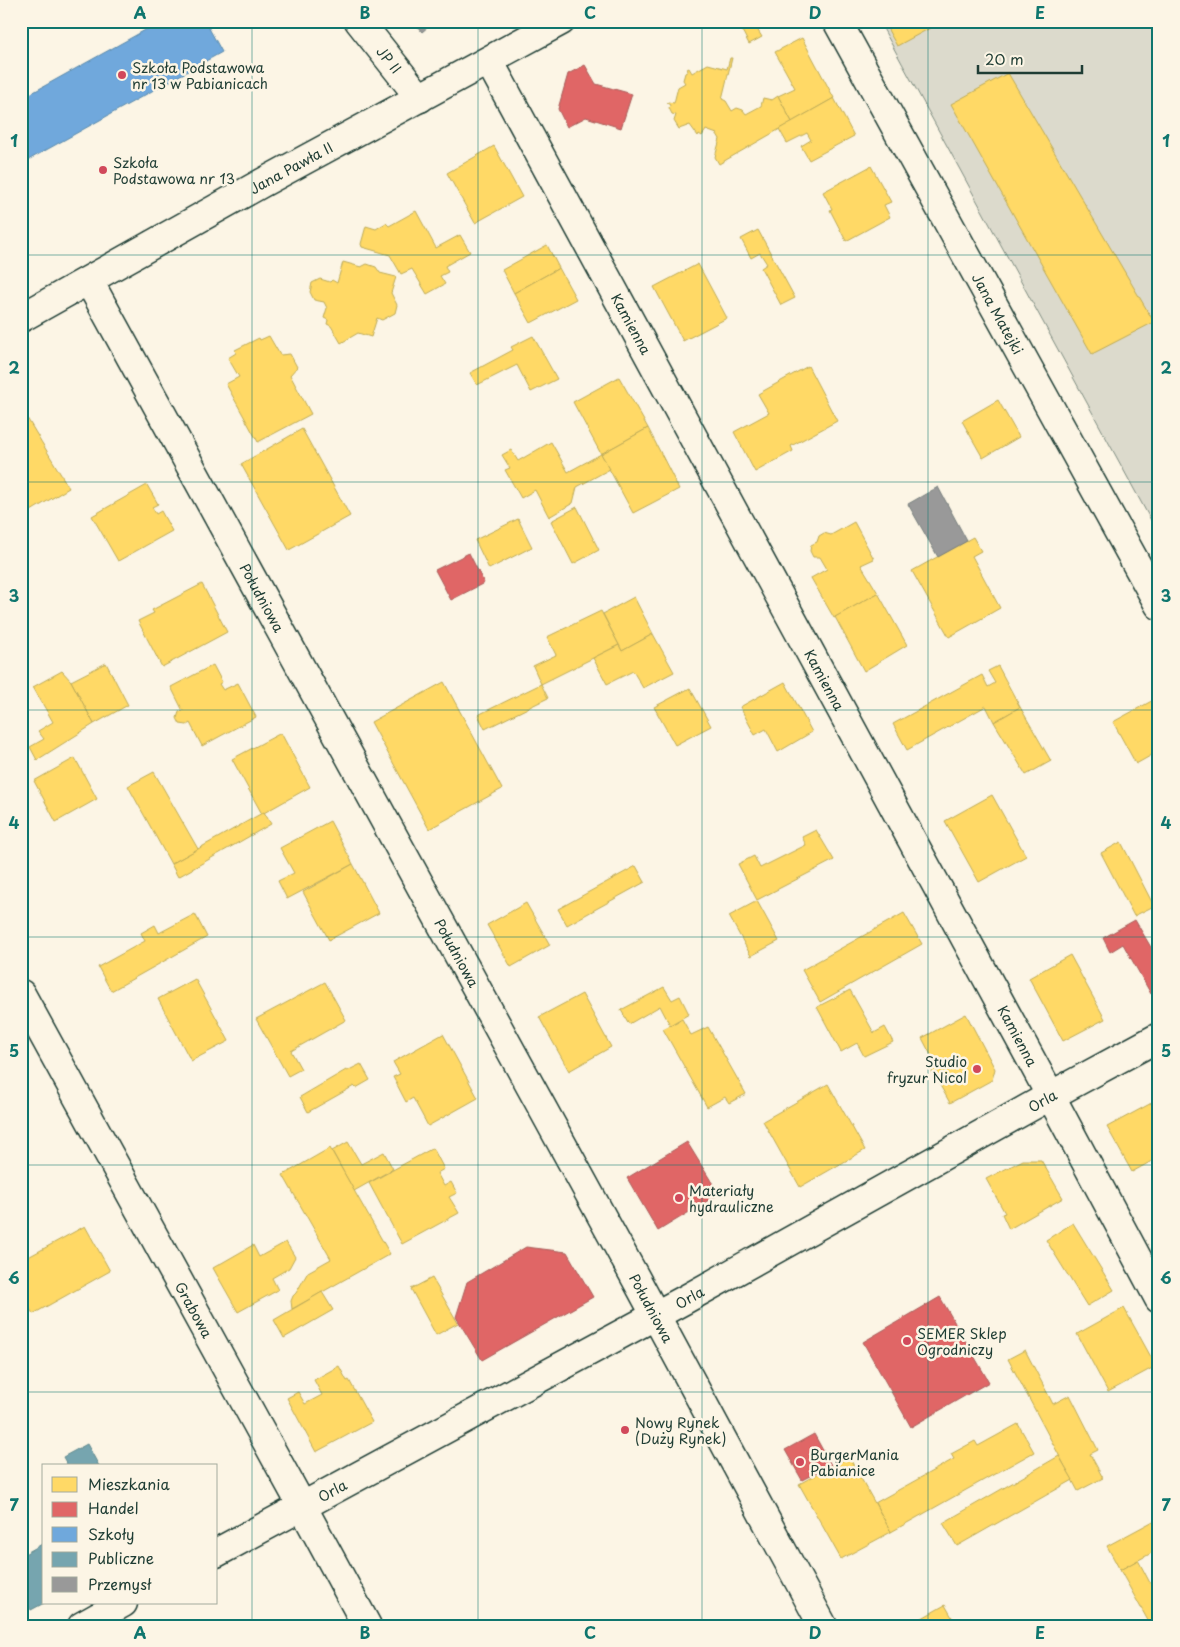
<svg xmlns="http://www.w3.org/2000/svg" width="1180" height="1647" viewBox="0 0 1180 1647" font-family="'Playpen Sans',sans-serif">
<rect width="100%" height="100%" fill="#fcf5e5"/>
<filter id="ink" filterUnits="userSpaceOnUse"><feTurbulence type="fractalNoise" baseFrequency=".02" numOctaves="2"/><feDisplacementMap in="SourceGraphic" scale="10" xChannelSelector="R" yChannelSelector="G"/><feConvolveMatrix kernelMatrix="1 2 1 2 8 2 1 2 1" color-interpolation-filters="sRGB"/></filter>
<g filter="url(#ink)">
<polygon fill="#dcdacc" stroke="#7e8c80" points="879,21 1159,21 1159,535"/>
<g fill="#ffd966" stroke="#bcaa57">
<polygon points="737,21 763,21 755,26 762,37 749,44"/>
<polygon points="883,21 943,21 897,46"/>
<polygon points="802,38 834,98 792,122 778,96 795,88 775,52"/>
<polygon points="730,58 732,58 722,99 726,101 732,111 737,108 743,110 746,114 761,106 763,98 772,100 778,96 792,122 719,164 715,157 720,139 717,134 706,130 702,136 699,134 698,136 690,125 679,129 674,121 676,115 672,114 669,108 670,105 667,103 668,102 674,103 678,87 685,83 683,80 685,73 688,71 687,69 689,68 692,73 708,64 727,69"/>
<polygon points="1008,73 1154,322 1092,354 951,104"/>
<polygon points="834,98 854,136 809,160 801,146 811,140 807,133 787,143 779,129"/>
<polygon points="494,146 522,197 475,223 447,173"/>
<polygon points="871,166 891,202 884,205 890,217 846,241 830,210 832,209 823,192"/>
<polygon points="416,211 436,248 460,235 470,252 445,266 448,272 440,276 445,284 427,294 412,269 401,274 390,255 362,247 361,244 366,226 376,229 386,223 389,226"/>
<polygon points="758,230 795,298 781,305 761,268 767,264 760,253 751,258 741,239"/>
<polygon points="547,245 559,268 514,293 502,270"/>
<polygon points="343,262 361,267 367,264 376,267 380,273 396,277 391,293 397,305 395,313 382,320 377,318 371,337 358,333 341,343 331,326 327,324 328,320 324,318 327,308 324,302 314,300 310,292 312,283 320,279 330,282 332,280 337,283"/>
<polygon points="698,264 727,318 683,341 654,287"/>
<polygon points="559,268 576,299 531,323 514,293"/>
<polygon points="269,336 280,355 290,354 297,367 290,375 311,414 258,442 226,384 239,377 228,358 236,353 235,350 259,338 260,340"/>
<polygon points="533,336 557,379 531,392 517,365 477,385 470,373 513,350 511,347"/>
<polygon points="808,366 837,421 791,446 793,451 755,472 734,432 769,413 758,394"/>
<polygon points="619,377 648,428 601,454 573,402"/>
<polygon points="998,400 1019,437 983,458 962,421"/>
<polygon points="21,408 69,488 21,517"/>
<polygon points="648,428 679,489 633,513 601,454"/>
<polygon points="302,429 350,516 289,550 241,464"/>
<polygon points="551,442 568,472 601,454 610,469 577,487 573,503 549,517 535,490 521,498 505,470 510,468 502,455 511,450 518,461"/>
<polygon points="147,485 158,504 152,507 156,514 161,511 172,531 118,561 92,516"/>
<polygon points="577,507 599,550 573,564 551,521"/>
<polygon points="518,519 532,547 489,569 475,540"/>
<polygon points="854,522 874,559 861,565 878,593 834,618 811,578 827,569 820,557 813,557 810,551 811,545 817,542 819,536 824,533 831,535"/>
<polygon points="973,537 981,551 972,556 1000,608 949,637 912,571"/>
<polygon points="202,584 227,632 162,667 138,621 154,613 152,610"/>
<polygon points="878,593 907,645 864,671 835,617"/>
<polygon points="634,597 653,634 622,651 603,614"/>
<polygon points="601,611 619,645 541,684 533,666 556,655 547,637"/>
<polygon points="653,634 674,672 643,688 633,671 607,684 593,658 619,645 622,651"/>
<polygon points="106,663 128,705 94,724 71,681"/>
<polygon points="213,665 222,682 219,684 223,690 238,683 256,717 202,746 190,723 187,725 180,724 177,718 179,712 183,711 171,687"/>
<polygon points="998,666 1020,707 994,722 986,706 907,750 893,724 982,675 988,687 995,683 988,671"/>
<polygon points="62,671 71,681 94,724 37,760 30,747 44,739 38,731 53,722 33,687"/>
<polygon points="444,682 502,789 429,829 371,722"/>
<polygon points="785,682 812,732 778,752 766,729 755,735 740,707"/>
<polygon points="541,684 548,698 485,729 478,715"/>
<polygon points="690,688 711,726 675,745 654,707"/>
<polygon points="1159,697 1159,751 1136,764 1113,722"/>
<polygon points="1020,707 1051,761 1026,775 994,722"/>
<polygon points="281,733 310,787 262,814 232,759"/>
<polygon points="75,758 97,799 56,822 34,781"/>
<polygon points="154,772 198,849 171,864 128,786"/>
<polygon points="992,795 1026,856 979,882 945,821"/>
<polygon points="264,812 271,824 178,877 171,864"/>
<polygon points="330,821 353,864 287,899 278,881 294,873 280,848"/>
<polygon points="816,830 834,860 757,900 738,864 754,856 760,868 806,845 802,837"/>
<polygon points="1121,842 1154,906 1134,916 1101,853"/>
<polygon points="353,864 379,913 329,940 303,892"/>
<polygon points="636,866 645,882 567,925 558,909"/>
<polygon points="757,901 779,941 751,956 729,916"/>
<polygon points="526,903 550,945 511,967 487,925"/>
<polygon points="904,913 922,944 820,1002 802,970"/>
<polygon points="195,914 207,937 111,991 98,967 145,941 141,933 155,925 159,933"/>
<polygon points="1070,955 1105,1019 1063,1041 1029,978"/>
<polygon points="195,979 229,1041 191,1061 158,999"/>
<polygon points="325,982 346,1020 291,1051 301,1069 288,1076 256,1019"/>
<polygon points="664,987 672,1000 680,996 689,1014 670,1025 660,1006 629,1024 621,1010"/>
<polygon points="850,990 874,1033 885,1027 893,1042 864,1056 857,1043 841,1052 817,1007"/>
<polygon points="582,994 611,1047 569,1071 539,1017"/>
<polygon points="966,1014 995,1069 992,1080 950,1103 928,1064 934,1061 922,1038"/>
<polygon points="682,1019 691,1035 708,1027 746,1094 729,1103 725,1097 707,1107 663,1029"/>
<polygon points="443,1034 478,1098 428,1126 413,1098 406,1102 393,1077 400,1074 393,1062"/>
<polygon points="361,1064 370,1080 356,1088 354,1086 308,1112 300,1097 346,1070 347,1071"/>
<polygon points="828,1084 865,1150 800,1187 763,1121"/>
<polygon points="1159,1099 1159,1157 1132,1172 1107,1127"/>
<polygon points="348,1142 361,1164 384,1152 393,1169 354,1191 332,1151"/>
<polygon points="330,1148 390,1254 292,1309 291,1301 293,1296 296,1293 308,1272 331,1259 283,1175"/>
<polygon points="433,1148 444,1169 437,1173 444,1186 451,1182 457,1193 449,1197 459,1213 402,1244 369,1183"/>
<polygon points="1023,1160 1041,1160 1063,1198 1009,1229 1002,1214 1005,1213 986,1179"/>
<polygon points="1073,1223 1114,1290 1087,1306 1046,1240"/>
<polygon points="85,1226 110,1271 33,1314 21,1293 21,1261"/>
<polygon points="286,1242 295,1257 289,1268 272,1278 278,1290 238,1312 213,1268 253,1245 259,1257"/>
<polygon points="432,1278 458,1323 436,1335 411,1289"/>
<polygon points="322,1292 333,1310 284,1338 274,1320"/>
<polygon points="1124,1308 1156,1366 1108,1392 1077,1334"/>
<polygon points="1025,1350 1053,1404 1070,1395 1098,1450 1090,1454 1103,1478 1078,1491 1008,1359"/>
<polygon points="339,1366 347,1381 349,1380 372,1422 316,1452 287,1398 298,1392 305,1404 322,1395 314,1380"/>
<polygon points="1018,1424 1034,1452 891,1532 875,1503 954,1459 951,1454 975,1441 978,1446"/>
<polygon points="1059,1456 1073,1480 957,1546 943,1523"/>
<polygon points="849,1457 891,1532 841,1559 799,1484"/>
<polygon points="1159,1518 1159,1549 1120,1570 1107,1546"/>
<polygon points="1138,1560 1159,1600 1159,1626 1151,1626 1120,1570"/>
<polygon points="945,1605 957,1626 908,1626"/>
</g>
<g fill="#e06666" stroke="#a65a57">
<polygon points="585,65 596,84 632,94 621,128 586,117 567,127 558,109 568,74"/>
<polygon points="469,553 484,583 451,600 435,570"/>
<polygon points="1135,920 1152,949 1159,945 1159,989 1151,994 1123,944 1110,952 1103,938"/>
<polygon points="687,1142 719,1194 658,1231 627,1178"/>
<polygon points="526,1247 567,1252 593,1297 482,1360 456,1317 467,1282"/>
<polygon points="940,1297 989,1382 911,1427 863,1342"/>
<polygon points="814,1434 831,1465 802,1480 785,1450"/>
</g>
<polygon fill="#6fa8dc" stroke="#5788aa" points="155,21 205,21 222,52 21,164 21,99 156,24"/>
<g fill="#76a5af" stroke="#5c868a">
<polygon points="87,1444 99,1466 68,1466 63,1457"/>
<polygon points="44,1543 44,1603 31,1610 21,1593 21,1556"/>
</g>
<g fill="#999" stroke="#747d7b">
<polygon points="413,21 435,21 422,32"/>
<polygon points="938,487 967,541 938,557 908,504"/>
</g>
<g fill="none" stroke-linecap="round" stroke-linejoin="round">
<g stroke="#1f3d34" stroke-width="31">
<g id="street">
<path id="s1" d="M359 21 420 98"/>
<path id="s2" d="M837 21 1159 605"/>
<path id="s3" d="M489 61 1040 1076 1159 1299"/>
<path id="s4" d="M89 281 636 1279 823 1626"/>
<polyline points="302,1506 367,1626"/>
</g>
</g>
<g stroke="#1f3d34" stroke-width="31">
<g id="secondary">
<path id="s5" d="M21 318 262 183 561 21"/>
<path id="s6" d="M21 994 302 1506"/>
<path id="s7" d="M216 1553 686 1299 1050 1096 1159 1037"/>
<polyline points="82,1626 123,1603"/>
</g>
</g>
<use href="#street" stroke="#fcf5e5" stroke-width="28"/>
<use href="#secondary" stroke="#fcf5e5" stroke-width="28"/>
</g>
</g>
<path fill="none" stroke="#0f766e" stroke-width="1" stroke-opacity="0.55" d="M252 21V1626M478 21V1626M702 21V1626M928 21V1626M21 255H1159M21 482H1159M21 710H1159M21 937H1159M21 1165H1159M21 1392H1159"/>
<g fill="#d1495b" stroke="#fcf5e5" stroke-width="2">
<circle cx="122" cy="75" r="5"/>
<circle cx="103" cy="170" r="5"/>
<circle cx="977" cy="1069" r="5"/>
<circle cx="679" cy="1198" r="5"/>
<circle cx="907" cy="1341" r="5"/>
<circle cx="625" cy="1430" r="5"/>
<circle cx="800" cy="1462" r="5"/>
</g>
<g text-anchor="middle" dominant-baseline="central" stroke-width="5" stroke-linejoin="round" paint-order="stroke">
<g font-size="14" fill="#1f3d34" stroke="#fcf5e5">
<text stroke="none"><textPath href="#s1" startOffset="49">JP II</textPath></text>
<text stroke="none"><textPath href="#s5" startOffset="309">Jana Pawła II</textPath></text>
<text stroke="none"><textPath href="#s2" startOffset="334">Jana Matejki</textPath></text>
<text stroke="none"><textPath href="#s3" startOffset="299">Kamienna</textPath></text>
<text stroke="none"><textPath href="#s4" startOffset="361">Południowa</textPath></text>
<text stroke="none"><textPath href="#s3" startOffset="704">Kamienna</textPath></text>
<text stroke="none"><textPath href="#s4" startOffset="766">Południowa</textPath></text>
<text stroke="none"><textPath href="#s3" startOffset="1109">Kamienna</textPath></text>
<text stroke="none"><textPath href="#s7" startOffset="942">Orla</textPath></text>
<text stroke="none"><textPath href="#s7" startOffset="538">Orla</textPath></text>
<text stroke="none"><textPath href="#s4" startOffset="1171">Południowa</textPath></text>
<text stroke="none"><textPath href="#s6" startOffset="360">Grabowa</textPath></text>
<text stroke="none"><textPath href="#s7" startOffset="132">Orla</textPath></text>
</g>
<g font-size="14" fill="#1f3d34" stroke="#fcf5e5" text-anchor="start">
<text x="132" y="67">Szkoła Podstawowa<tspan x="132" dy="16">nr 13 w Pabianicach</tspan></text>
<text x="113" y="162">Szkoła<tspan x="113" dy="16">Podstawowa nr 13</tspan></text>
<text x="967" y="1061" text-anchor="end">Studio<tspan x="967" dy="16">fryzur Nicol</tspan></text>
<text x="689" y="1190">Materiały<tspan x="689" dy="16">hydrauliczne</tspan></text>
<text x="917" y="1333">SEMER Sklep<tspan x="917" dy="16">Ogrodniczy</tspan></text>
<text x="635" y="1422">Nowy Rynek<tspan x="635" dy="16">(Duży Rynek)</tspan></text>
<text x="810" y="1454">BurgerMania<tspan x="810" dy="16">Pabianice</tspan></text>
</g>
</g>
<rect width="1180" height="1647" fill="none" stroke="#fcf5e5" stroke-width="55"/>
<rect x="42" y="1464" width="175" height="140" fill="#fcf5e5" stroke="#a4ab9e"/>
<rect x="52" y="1477" width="25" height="15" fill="#ffd966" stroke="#a4ab9e"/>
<text x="88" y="1490" font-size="15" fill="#1f3d34">Mieszkania</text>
<rect x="52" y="1502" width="25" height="15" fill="#e06666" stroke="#a4ab9e"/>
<text x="88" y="1514" font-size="15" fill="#1f3d34">Handel</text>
<rect x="52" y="1527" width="25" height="15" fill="#6fa8dc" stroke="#a4ab9e"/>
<text x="88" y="1540" font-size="15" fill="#1f3d34">Szkoły</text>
<rect x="52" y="1552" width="25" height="15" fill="#76a5af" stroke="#a4ab9e"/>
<text x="88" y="1564" font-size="15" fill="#1f3d34">Publiczne</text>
<rect x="52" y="1577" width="25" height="15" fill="#999999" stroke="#a4ab9e"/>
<text x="88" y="1590" font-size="15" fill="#1f3d34">Przemysł</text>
<path d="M978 65v8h104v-8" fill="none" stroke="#1f3d34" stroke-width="2.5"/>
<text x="985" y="65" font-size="15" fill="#1f3d34" stroke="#fcf5e5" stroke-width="4" paint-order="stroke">20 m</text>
<rect x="28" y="28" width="1124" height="1592" fill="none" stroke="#0f766e" stroke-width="2"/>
<g font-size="16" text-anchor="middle" font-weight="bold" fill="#0f766e">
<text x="140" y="19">A</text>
<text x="365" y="19">B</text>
<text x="590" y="19">C</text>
<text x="815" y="19">D</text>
<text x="1040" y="19">E</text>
<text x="14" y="147">1</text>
<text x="1166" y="147">1</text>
<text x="14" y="374">2</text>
<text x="1166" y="374">2</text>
<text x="14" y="602">3</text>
<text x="1166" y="602">3</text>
<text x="14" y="829">4</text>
<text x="1166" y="829">4</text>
<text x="14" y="1057">5</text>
<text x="1166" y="1057">5</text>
<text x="14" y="1284">6</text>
<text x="1166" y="1284">6</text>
<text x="14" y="1511">7</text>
<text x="1166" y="1511">7</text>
<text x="140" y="1639">A</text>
<text x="365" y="1639">B</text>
<text x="590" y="1639">C</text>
<text x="815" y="1639">D</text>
<text x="1040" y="1639">E</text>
</g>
</svg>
